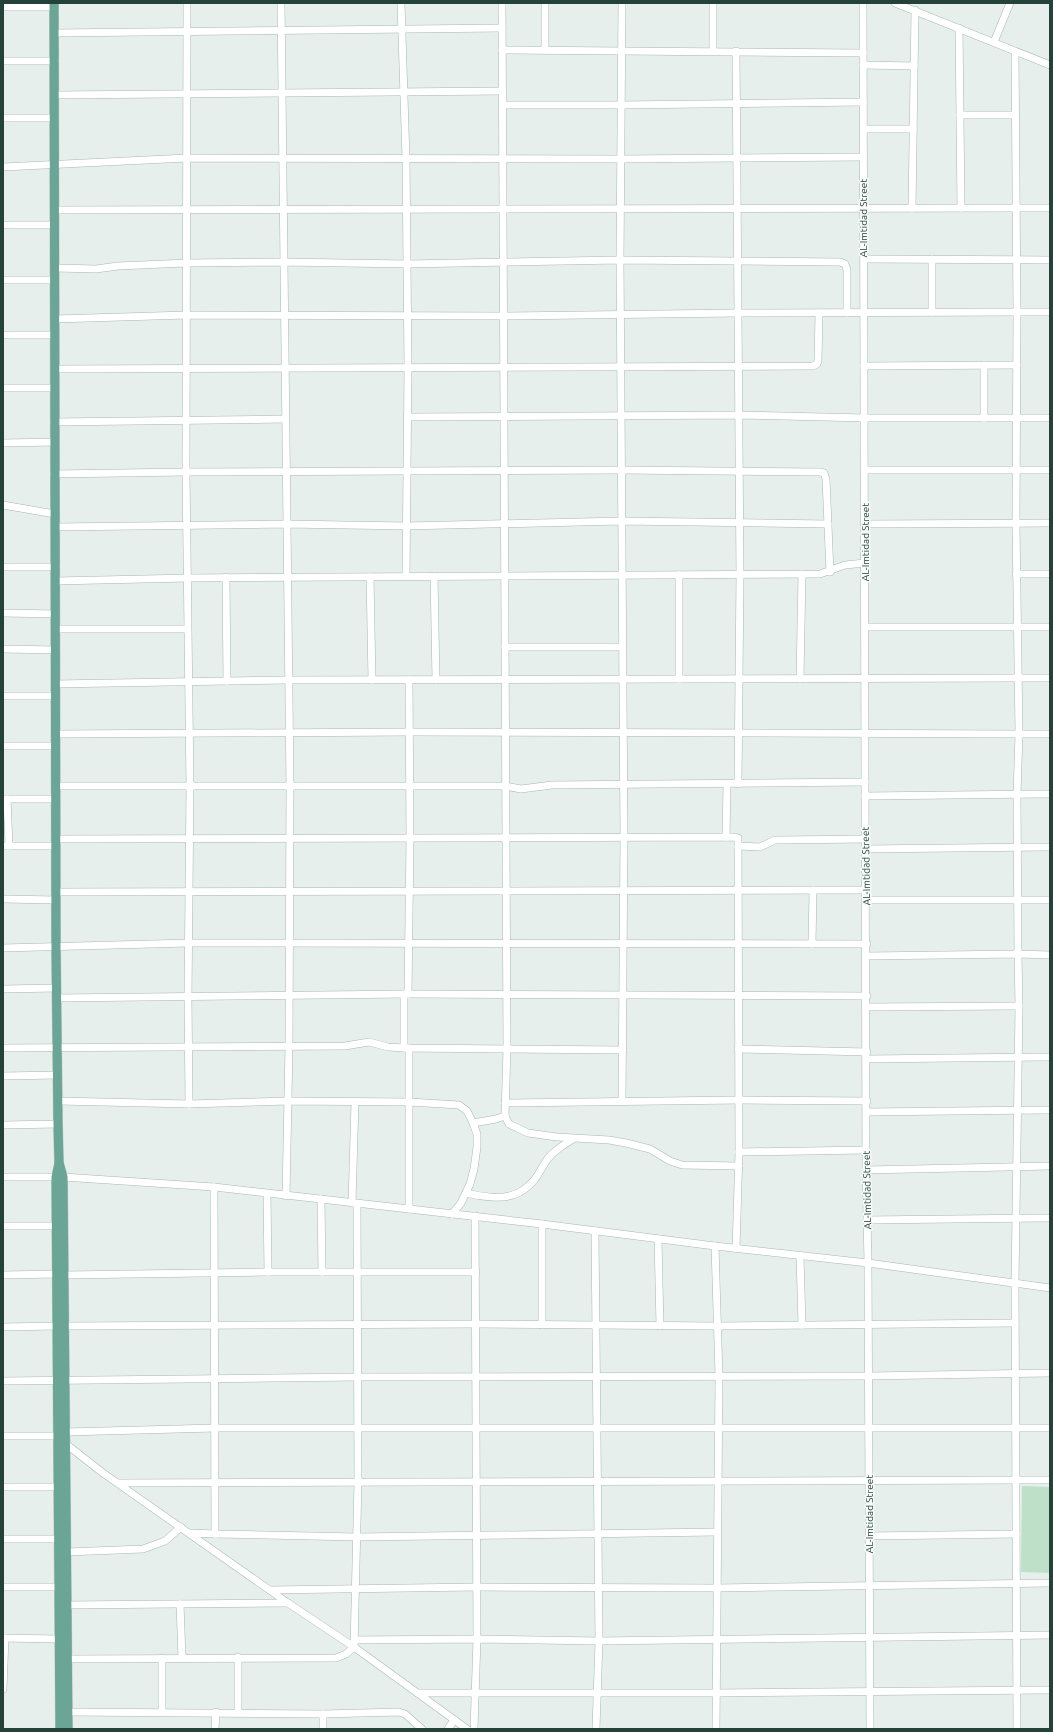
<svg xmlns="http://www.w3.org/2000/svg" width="1053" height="1732" viewBox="0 0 1053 1732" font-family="Ubuntu,sans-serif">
<rect width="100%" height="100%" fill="#e6efeb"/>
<polygon fill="#bfe0c8" points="1022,1486 1050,1487 1050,1573 1021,1572"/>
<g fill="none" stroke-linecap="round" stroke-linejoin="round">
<g stroke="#a8b8b2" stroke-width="8">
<g id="minor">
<polyline points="187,3 186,472 190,787 188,997 189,1104"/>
<polyline points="281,3 290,786 289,1047 286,1196"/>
<polyline points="401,3 406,159 408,367 406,576"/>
<polyline points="502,3 507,1048 505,1116 509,1124 528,1133 557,1137 609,1140 626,1143 650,1149 670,1161 682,1165 739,1166"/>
<polyline points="545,3 545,50"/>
<polyline points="622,3 620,260 624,837 622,1101"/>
<polyline points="713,3 713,51"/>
<polyline points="863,3 866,1170 868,1263 870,1729"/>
<polyline points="895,3 1050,65"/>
<polyline points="3,7 54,7"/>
<polyline points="959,28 961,208"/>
<polyline points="55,33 502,28"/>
<polyline points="994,42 1010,3"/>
<polyline points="502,50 863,53"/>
<polyline points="736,51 740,575 738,784"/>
<polyline points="1015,52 1017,312 1016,523 1019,734 1017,795 1018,954 1050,955"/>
<polyline points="3,61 55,61"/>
<polyline points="863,65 914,66"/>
<polyline points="55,95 502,91"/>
<polyline points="503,105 621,105 863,102"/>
<polyline points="960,115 1015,115"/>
<polyline points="3,118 54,118"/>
<polyline points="864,129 913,129"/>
<polyline points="3,167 187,158 621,159 863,157"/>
<polyline points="912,208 915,10"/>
<polyline points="55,210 1050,208"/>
<polyline points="3,225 55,225"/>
<polyline points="864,259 1050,260"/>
<polyline points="932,259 932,312"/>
<polyline points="55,268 96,269 118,266 187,263 283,262 407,264 620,260 840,262 845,264 847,270 847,313"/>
<polyline points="3,280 55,280"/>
<polyline points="55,319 187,315 504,316 737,313 1050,312"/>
<polyline points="3,335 55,335"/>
<polyline points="984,365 984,418"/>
<polyline points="864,366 1017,365"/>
<polyline points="55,369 813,366 817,364 818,361 819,313"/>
<polyline points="3,388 55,388"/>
<polyline points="407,417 738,415 865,418 1050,418"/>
<polyline points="54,422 285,419"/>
<polyline points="3,443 55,442"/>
<polyline points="865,470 1050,470"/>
<polyline points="54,474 186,472 622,470 820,472 824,473 826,479 830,572"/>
<polyline points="3,505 55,514"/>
<polyline points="865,524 1050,523"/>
<polyline points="56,527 286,524 407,526 622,521 828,524"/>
<polyline points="3,567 56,567"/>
<polyline points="1016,574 1050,574"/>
<polyline points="434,576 436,680"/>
<polyline points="226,577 227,681"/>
<polyline points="370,577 372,680"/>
<polyline points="56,581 188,578 820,574 845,565 865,563"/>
<polyline points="3,613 56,614"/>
<polyline points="865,627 1050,627"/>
<polyline points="56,629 187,629"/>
<polyline points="505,647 622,647"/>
<polyline points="3,649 56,650"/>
<polyline points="679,679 679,575"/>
<polyline points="800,679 802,574"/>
<polyline points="55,684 288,680 1050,678"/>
<polyline points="3,696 55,696"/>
<polyline points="56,734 409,732 1050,734"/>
<polyline points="3,746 56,746"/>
<polyline points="57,786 505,786 521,789 552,785 865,782"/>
<polyline points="865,796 1050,794"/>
<polyline points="3,799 56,799"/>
<polyline points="7,799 9,846"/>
<polyline points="726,837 727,784"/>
<polyline points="56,839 733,837 738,838 739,1152 736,1249"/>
<polyline points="3,846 56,846"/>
<polyline points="738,846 760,847 775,840 781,840 865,839"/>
<polyline points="866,849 1050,847"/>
<polyline points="56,892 866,890"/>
<polyline points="3,899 56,900"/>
<polyline points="866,900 1050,900"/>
<polyline points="812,944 813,890"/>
<polyline points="3,948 189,943 867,944"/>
<polyline points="867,956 1018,954 1019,1006 1015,1284 1017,1729"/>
<polyline points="3,989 57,988"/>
<polyline points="404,994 404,1048"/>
<polyline points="408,994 410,839 409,680"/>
<polyline points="57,998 408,994 867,996"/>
<polyline points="867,1007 1019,1006"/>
<polyline points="3,1048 345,1046 369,1042 388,1047 404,1048 623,1050"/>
<polyline points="409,1048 409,1209"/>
<polyline points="738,1049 867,1052"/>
<polyline points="867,1059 1050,1057"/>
<polyline points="3,1076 57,1075"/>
<polyline points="58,1101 189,1104 289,1101 409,1102 459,1105 467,1111 473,1123 477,1134 477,1147 474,1169 470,1184 461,1203 452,1214"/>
<polyline points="505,1103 739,1100 867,1101"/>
<polyline points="867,1112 1050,1110"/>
<polyline points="473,1123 496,1119 505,1116"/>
<polyline points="3,1125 58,1124"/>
<polyline points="739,1152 866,1150"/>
<polyline points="866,1170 1050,1166"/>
<polyline points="3,1177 63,1177 214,1187 542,1224 715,1246 868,1263 1050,1288"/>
<path d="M466 1193C481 1197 504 1200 518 1193 524 1190 531 1184 535 1179 541 1171 545 1160 553 1153 559 1148 566 1143 573 1139"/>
<polyline points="267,1194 268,1272"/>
<polyline points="321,1199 322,1272"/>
<polyline points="352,1203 355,1102"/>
<polyline points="867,1220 1050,1218"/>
<polyline points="3,1226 56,1226"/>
<polyline points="595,1231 599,1641 596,1729"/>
<polyline points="658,1239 660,1326"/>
<polyline points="715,1246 719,1376 716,1729"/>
<polyline points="800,1256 802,1325"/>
<polyline points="3,1275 56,1274"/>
<polyline points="65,1275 268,1272 476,1272"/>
<polyline points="542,1325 542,1224"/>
<polyline points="65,1326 476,1324 718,1326 1015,1323"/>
<polyline points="3,1327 56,1326"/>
<polyline points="3,1381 358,1377 868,1376 1050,1373"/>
<polyline points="66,1432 215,1428 1050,1428"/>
<polyline points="3,1436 57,1436"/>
<polyline points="66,1444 103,1473 288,1603 354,1647 467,1729"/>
<polyline points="118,1483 1050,1480"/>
<polyline points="3,1487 58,1487"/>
<polyline points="190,1533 215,1534 214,1187"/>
<polyline points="215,1534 357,1537 717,1532"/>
<polyline points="869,1536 1016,1534"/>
<polyline points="3,1539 58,1539"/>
<polyline points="67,1552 143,1549 165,1541 181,1527"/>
<polyline points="3,1587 58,1587"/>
<polyline points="270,1590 476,1587 717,1588 1050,1583"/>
<polyline points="180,1604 182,1658"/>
<polyline points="67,1605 288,1603"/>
<polyline points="3,1638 59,1639"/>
<polyline points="354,1640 477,1639 599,1641 1050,1635"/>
<polyline points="162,1658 162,1712"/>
<polyline points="68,1659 336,1658 346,1654 354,1647 358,1482 357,1204"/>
<polyline points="3,1689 5,1638"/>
<polyline points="418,1693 716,1693 1050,1690"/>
<polyline points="68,1712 323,1714 399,1712 405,1714 422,1729"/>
<polyline points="238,1712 238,1657"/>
<polyline points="323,1714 323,1729"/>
<polyline points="215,1729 216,1712"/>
<polyline points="448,1729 454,1720"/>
<polyline points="474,1729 477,1639 475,1216"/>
</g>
</g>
<g stroke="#c2cac8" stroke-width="10">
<g id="major">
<polyline points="54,3 56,948 58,1124 59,1163 63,1177 68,1729"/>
<polyline points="59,1164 56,1177 60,1729"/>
</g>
</g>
<use href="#minor" stroke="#fff" stroke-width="7"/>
<use href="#major" stroke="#6aa596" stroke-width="9"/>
</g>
<g text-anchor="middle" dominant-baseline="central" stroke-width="3" stroke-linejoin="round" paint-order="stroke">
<g font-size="10" fill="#24423a" stroke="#f7fbf9">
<text transform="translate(863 218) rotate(-90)">AL-Imtidad Street</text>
<text transform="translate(865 542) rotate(-90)">AL-Imtidad Street</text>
<text transform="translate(866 866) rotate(-91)">AL-Imtidad Street</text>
<text transform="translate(867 1190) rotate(-91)">AL-Imtidad Street</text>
<text transform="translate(869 1514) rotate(-90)">AL-Imtidad Street</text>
</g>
</g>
<rect width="1053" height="1732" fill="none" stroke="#24423a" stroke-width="8"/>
</svg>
